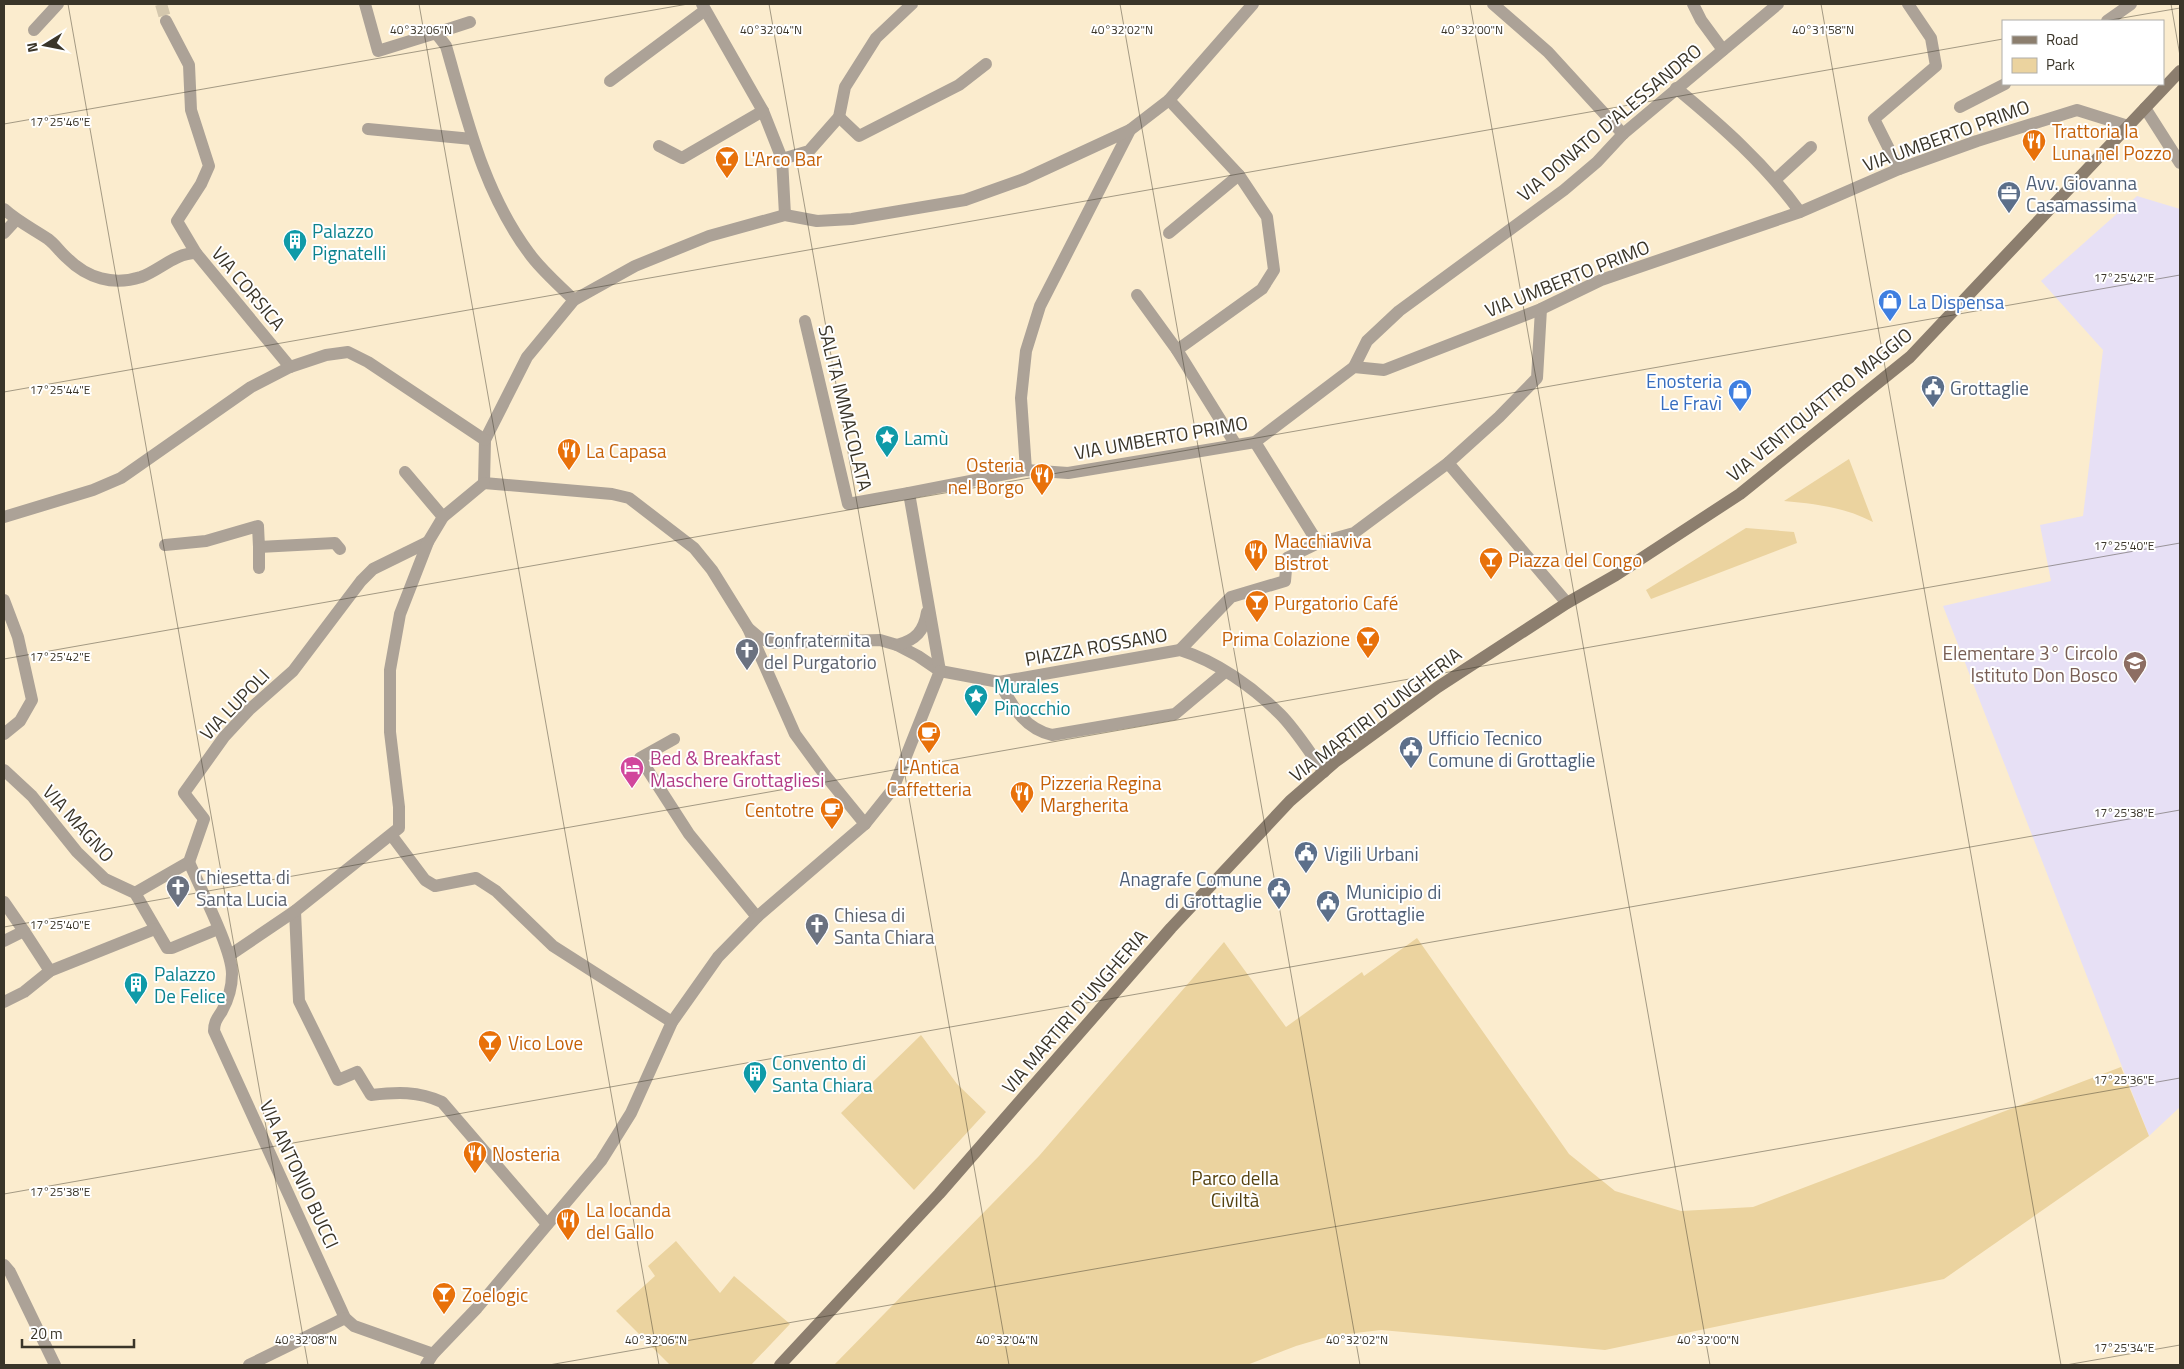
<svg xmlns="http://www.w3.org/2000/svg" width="2184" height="1369" viewBox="0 0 2184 1369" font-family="'Titillium Web',sans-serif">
<rect width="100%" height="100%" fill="#fbecce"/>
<polygon fill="#e7e0f5" points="2137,196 2180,209 2180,1107 2149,1136 1943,606 2051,581 2040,525 2083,516 2103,350 2041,281"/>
<g fill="#ebd39f">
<path d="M1849 459 1873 522C1844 507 1816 504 1784 501Z"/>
<polygon points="1746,528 1794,532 1797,543 1651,599 1646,590"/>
<polygon points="1417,938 1569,1154 1615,1191 1681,1211 1753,1207 2121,1067 2149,1136 1944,1279 1605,1350 1381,1330 1330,1336 1296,1346 1247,1365 834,1365 1039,1156 1224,942 1286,1027 1362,972 1364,976"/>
<polygon points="921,1035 957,1084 986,1112 914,1190 841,1113"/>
<polygon points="676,1241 720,1293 734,1276 790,1324 751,1365 670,1365 616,1311 655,1276 648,1266"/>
</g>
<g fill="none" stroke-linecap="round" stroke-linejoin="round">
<polyline stroke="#d4c7ad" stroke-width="12" stroke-dasharray="12 6" stroke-linecap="butt" points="161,4 166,21"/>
<g stroke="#aca297" stroke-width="12">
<polyline points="2107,21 2131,4"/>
<polyline points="1169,100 1239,175 1267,217 1274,270 1262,289 1177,350"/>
<polyline points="1960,107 2005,84"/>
<polyline points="368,129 472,139"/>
<polyline points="1776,179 1811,147"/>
<polyline points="1169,233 1239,175"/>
<polyline points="405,472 443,517"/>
<polyline points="165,545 206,541 258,526 259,547 335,543 340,549"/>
<polyline points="259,547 259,568"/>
<polyline points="674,739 640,758 689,834 757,917"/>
</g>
<g stroke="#aca297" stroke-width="12">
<path d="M365 4 378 51 436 33 446 46C467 119 483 191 529 253 541 270 559 285 574 300"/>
<polyline points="702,4 763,111 782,159 785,215"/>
<polyline points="1493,4 1548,52 1623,134"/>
<polyline points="1693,4 1701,20 1723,50"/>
<polyline points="166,21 189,65 191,110 209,166 201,184 177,221 196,253"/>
<polyline points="34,30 58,4"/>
<polyline points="436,33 470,22"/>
<polyline points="610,81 704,11"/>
<path d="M1676 88C1722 126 1765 164 1800 212"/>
<polyline points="2145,108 2180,163"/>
<polyline points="839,117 859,136 959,85 986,64"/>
<polyline points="659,146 682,158 763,111"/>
<polyline points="782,159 809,151 839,117 845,87 876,38 912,4"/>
<polyline points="1899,169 1874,119 1936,66 1931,38 1908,4"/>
<path d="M4 209C17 221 33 229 48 239 55 244 60 252 67 258 87 278 113 286 141 277 160 270 175 253 196 253L290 367"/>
<polyline points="4,233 16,220"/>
<polyline points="1137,295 1177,350 1236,445"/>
<polyline points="805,321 848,504 909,493"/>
<polyline points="1354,367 1367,341 1399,311 1564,190 1597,162 1623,134 1778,4"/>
<polyline points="1255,442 1318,543"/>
<polyline points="1448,463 1567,603"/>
<polyline points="1026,470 1021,398 1026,351 1040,306 1130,130 1169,100 1253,4"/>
<polyline points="484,483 485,440 527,357 574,300 635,266 709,236 785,215 817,221 852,219 965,200 1024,179 1130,130"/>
<polyline points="484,483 612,494 629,498 694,548 712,570 748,628 795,734 825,775 865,824"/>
<polyline points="4,517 93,490 121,478 251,387 290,367 326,355 348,352 368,362 485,440"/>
<polyline points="4,600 18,637 32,700 20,721 4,734"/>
<path d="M748 628 761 639 774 643 880 640 897 645 918 656 940 671 999 682 1180 650C1216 661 1253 687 1280 714 1296 730 1310 753 1324 772"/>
<path d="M897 645C916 640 924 631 927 612"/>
<polyline points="1180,650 1231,597 1285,581 1287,558 1318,543 1354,533 1448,463 1499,417 1537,378 1541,309"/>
<polyline points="940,671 909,493 1026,470 1068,473 1255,442 1354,367 1384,370 1541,309 1601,280 1800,212 1899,169 1977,141 2077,110 2128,126"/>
<path d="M999 682C1013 706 1023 728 1052 735L1175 714 1225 672"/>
<polyline points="4,770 32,796 77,852 105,879 135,893 167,948 172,948 218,929"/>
<polyline points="392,836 425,880 435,886 476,878 496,891 553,946 672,1022"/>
<path d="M189 862C200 888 232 949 232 974 232 986 228 1000 222 1011 217 1019 214 1022 214 1031L345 1318 354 1326 433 1354"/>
<polyline points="135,893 189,862 204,819 184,793 224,737 250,709 293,671 361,581 373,569 428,542"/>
<polyline points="4,902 24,931"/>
<path d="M295 911 299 1001 338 1080 357 1072 371 1095C397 1092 418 1091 442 1102L547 1224"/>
<polyline points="4,941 24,931 50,971"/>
<polyline points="230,955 295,911 399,828 399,807 390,732 390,670 400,614 428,542 443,517 484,483"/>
<polyline points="4,1002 24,992 50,971 155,929"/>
<polyline points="4,1265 10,1272 55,1365"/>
<polyline points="249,1365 345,1318"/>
<polyline points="426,1365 433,1354 477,1308 601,1161 631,1113 672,1022 718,957 757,917 865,824 893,789 940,671"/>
</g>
<polyline stroke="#8c7e6e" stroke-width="12" points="780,1365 939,1194 1171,928 1290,801 1335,762 1438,687 1567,603 1616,575 1740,494 1910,357 2180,71"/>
</g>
<path fill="none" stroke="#3a3529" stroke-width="1" stroke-opacity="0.45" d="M68 4 308 1365M419 4 659 1365M769 4 1009 1365M1120 4 1360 1365M1470 4 1710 1365M1821 4 2061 1365M2171 4 2180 56M2105 21 2180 8M4 124 688 4M4 392 2003 39M4 659 2180 275M4 927 2180 543M4 1194 2180 810M549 1365 2180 1078M2066 1365 2180 1345"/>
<defs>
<g id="restaurant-pin" transform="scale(1.25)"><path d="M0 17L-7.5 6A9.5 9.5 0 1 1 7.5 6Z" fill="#e8710a" stroke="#fff"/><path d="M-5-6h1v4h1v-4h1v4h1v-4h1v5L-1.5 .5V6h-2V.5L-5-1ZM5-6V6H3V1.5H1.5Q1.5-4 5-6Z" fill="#fff"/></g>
<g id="bar-pin" transform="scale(1.25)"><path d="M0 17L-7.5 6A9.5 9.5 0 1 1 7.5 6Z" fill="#e8710a" stroke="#fff"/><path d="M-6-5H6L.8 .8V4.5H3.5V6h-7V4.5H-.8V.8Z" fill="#fff"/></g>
<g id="office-pin" transform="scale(1.25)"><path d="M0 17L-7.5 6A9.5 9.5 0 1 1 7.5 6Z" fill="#5c6f8a" stroke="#fff"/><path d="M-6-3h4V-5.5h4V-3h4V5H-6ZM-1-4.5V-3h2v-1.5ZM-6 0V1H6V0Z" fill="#fff"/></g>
<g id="building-pin" transform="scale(1.25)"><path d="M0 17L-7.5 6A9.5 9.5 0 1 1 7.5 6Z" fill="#0f9aa8" stroke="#fff"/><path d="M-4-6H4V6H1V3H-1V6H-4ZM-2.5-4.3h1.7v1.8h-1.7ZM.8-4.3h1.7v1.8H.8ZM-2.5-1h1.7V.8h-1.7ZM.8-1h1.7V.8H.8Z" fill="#fff"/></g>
<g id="shop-pin" transform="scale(1.25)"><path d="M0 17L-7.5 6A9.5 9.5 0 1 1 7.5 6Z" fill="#3f7fe0" stroke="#fff"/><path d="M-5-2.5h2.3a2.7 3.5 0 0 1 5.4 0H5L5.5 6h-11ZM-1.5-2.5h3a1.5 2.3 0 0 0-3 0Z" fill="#fff"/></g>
<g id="civic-pin" transform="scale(1.25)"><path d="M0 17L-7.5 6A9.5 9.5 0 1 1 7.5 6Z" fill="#5c6f8a" stroke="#fff"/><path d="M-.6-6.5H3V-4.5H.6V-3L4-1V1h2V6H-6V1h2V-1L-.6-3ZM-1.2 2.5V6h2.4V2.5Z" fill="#fff"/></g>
<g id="sight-pin" transform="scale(1.25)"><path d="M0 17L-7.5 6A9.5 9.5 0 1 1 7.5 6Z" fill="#0f9aa8" stroke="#fff"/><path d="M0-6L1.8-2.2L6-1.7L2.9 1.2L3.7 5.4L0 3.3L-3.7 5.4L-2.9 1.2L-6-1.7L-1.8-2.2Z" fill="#fff"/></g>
<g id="church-pin" transform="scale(1.25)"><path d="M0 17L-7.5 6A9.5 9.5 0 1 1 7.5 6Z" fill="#6b7280" stroke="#fff"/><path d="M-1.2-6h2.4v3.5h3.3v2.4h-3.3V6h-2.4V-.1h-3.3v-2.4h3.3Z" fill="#fff"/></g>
<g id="school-pin" transform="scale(1.25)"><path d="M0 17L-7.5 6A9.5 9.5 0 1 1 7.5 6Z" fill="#8d6e63" stroke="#fff"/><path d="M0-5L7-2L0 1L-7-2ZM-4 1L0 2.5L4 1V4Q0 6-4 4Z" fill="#fff"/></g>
<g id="cafe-pin" transform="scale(1.25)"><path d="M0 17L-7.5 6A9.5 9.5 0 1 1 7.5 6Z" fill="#e8710a" stroke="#fff"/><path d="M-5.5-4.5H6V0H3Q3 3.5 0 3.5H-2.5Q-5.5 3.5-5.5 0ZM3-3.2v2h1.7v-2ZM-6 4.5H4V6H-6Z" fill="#fff"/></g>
<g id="hotel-pin" transform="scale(1.25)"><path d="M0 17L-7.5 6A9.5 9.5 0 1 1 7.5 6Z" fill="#d1479c" stroke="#fff"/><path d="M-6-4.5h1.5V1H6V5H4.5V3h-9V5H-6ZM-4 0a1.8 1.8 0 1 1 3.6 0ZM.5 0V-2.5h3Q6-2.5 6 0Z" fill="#fff"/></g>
</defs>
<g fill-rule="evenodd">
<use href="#restaurant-pin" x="2034" y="141"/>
<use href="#bar-pin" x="727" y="158"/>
<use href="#office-pin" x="2009" y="193"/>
<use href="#building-pin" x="295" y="241"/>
<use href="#shop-pin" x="1890" y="301"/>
<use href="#civic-pin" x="1933" y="387"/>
<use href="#shop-pin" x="1740" y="391"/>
<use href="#sight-pin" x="887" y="437"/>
<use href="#restaurant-pin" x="569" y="450"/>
<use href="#restaurant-pin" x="1042" y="475"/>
<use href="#restaurant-pin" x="1256" y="551"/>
<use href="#bar-pin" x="1491" y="559"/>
<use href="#bar-pin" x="1257" y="602"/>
<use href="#bar-pin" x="1368" y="638"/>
<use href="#church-pin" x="747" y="650"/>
<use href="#school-pin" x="2135" y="663"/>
<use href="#sight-pin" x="976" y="696"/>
<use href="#cafe-pin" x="929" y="733"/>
<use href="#civic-pin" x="1411" y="748"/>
<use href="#hotel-pin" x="632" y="768"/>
<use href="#restaurant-pin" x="1022" y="793"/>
<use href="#cafe-pin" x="832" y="809"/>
<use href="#civic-pin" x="1306" y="853"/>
<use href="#church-pin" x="178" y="887"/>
<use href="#civic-pin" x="1279" y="889"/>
<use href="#civic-pin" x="1328" y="902"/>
<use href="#church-pin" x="817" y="925"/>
<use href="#building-pin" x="136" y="984"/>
<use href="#bar-pin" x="490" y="1042"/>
<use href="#building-pin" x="755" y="1073"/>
<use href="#restaurant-pin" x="475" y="1153"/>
<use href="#restaurant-pin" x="568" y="1220"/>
<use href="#bar-pin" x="444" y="1294"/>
</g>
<g text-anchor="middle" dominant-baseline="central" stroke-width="4" stroke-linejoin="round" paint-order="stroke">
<g font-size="19" fill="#3a3529" stroke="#fff">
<text transform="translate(1609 122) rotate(-40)">VIA DONATO D'ALESSANDRO</text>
<text transform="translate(1946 135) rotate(-20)">VIA UMBERTO PRIMO</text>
<text transform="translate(1567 278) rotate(-22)">VIA UMBERTO PRIMO</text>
<text transform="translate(249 288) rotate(50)">VIA CORSICA</text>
<text transform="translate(1819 404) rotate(-39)">VIA VENTIQUATTRO MAGGIO</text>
<text transform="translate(846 408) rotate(76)">SALITA IMMACOLATA</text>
<text transform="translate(1161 437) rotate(-10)">VIA UMBERTO PRIMO</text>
<text transform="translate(1096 646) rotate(-10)">PIAZZA ROSSANO</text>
<text transform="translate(234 704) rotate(-46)">VIA LUPOLI</text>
<text transform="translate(1375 714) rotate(-37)">VIA MARTIRI D'UNGHERIA</text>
<text transform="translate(79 823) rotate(48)">VIA MAGNO</text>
<text transform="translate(1074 1011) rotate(-49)">VIA MARTIRI D'UNGHERIA</text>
<text transform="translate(300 1174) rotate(65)">VIA ANTONIO BUCCI</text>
</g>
<g font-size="19" fill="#c56008" stroke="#fff" text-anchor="start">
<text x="2052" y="130">Trattoria la<tspan x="2052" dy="22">Luna nel Pozzo</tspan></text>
<text x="744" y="158">L'Arco Bar</text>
<text x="586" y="450">La Capasa</text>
<text x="1024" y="464" text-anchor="end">Osteria<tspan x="1024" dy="22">nel Borgo</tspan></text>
<text x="1274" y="540">Macchiaviva<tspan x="1274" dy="22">Bistrot</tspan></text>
<text x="1508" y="559">Piazza del Congo</text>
<text x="1274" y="602">Purgatorio Café</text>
<text x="1350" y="638" text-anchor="end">Prima Colazione</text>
<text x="929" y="766" text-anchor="middle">L'Antica<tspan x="929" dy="22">Caffetteria</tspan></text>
<text x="1040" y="782">Pizzeria Regina<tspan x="1040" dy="22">Margherita</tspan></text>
<text x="814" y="809" text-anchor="end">Centotre</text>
<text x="508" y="1042">Vico Love</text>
<text x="492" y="1153">Nosteria</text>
<text x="586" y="1209">La locanda<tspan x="586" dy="22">del Gallo</tspan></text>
<text x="462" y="1294">Zoelogic</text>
</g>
<g font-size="19" fill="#4e5e75" stroke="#fff" text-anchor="start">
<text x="2026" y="182">Avv. Giovanna<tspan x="2026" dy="22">Casamassima</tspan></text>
<text x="1950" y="387">Grottaglie</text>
<text x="1428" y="737">Ufficio Tecnico<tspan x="1428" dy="22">Comune di Grottaglie</tspan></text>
<text x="1324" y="853">Vigili Urbani</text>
<text x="1262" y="878" text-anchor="end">Anagrafe Comune<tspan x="1262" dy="22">di Grottaglie</tspan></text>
<text x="1346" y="891">Municipio di<tspan x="1346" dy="22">Grottaglie</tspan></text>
</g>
<g font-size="19" fill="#0d838f" stroke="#fff" text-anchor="start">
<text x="312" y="230">Palazzo<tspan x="312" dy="22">Pignatelli</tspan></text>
<text x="904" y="437">Lamù</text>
<text x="994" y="685">Murales<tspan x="994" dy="22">Pinocchio</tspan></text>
<text x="154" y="973">Palazzo<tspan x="154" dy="22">De Felice</tspan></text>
<text x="772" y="1062">Convento di<tspan x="772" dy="22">Santa Chiara</tspan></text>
</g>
<g font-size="19" fill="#366cbe" stroke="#fff" text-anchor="start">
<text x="1908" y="301">La Dispensa</text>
<text x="1722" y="380" text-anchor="end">Enosteria<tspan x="1722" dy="22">Le Fravì</tspan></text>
</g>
<g font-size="19" fill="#5b616d" stroke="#fff" text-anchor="start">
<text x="764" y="639">Confraternita<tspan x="764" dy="22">del Purgatorio</tspan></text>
<text x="196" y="876">Chiesetta di<tspan x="196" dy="22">Santa Lucia</tspan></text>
<text x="834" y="914">Chiesa di<tspan x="834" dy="22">Santa Chiara</tspan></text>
</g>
<g font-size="19" fill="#785e54" stroke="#fff" text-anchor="end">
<text x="2118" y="652">Elementare 3° Circolo<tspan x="2118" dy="22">Istituto Don Bosco</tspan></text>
</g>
<g font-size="19" fill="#b23c85" stroke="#fff" text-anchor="start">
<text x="650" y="757">Bed &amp; Breakfast<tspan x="650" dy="22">Maschere Grottagliesi</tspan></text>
</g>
<g font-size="19" fill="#554210" stroke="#fff">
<text x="1235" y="1177">Parco della<tspan x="1235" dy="22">Civiltà</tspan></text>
</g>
</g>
<g font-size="12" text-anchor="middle" fill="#3a3529" stroke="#fff" stroke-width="4" stroke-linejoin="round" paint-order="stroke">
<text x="421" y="34">40°32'06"N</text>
<text x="771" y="34">40°32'04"N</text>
<text x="1122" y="34">40°32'02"N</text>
<text x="1472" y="34">40°32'00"N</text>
<text x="1823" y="34">40°31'58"N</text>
<text x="60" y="126">17°25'46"E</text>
<text x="2124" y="282">17°25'42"E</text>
<text x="60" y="394">17°25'44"E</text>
<text x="2124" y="550">17°25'40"E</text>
<text x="60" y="661">17°25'42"E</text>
<text x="2124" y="817">17°25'38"E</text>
<text x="60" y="929">17°25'40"E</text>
<text x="2124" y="1084">17°25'36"E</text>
<text x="60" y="1196">17°25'38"E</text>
<text x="306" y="1344">40°32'08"N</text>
<text x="656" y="1344">40°32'06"N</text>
<text x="1007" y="1344">40°32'04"N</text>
<text x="1357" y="1344">40°32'02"N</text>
<text x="1708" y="1344">40°32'00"N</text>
<text x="2124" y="1352">17°25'34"E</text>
</g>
<rect width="2184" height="1369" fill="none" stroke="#3a3529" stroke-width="10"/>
<rect x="2002" y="20" width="162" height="65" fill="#ffffff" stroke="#b0aea9"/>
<rect x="2012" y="36" width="25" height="8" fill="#8c7e6e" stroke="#b0aea9"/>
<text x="2046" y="45" font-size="15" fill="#3a3529">Road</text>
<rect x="2012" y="58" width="25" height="15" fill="#ebd39f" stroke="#b0aea9"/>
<text x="2046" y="70" font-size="15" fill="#3a3529">Park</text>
<g transform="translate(45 45) rotate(260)" stroke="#ffffff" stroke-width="4" paint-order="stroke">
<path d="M0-4L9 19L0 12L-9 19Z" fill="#3a3529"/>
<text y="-8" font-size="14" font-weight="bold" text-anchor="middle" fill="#3a3529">N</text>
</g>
<path d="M22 1339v8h112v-8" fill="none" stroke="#3a3529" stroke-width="2.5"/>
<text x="30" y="1339" font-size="15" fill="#3a3529" stroke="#ffffff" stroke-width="4" paint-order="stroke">20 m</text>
</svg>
